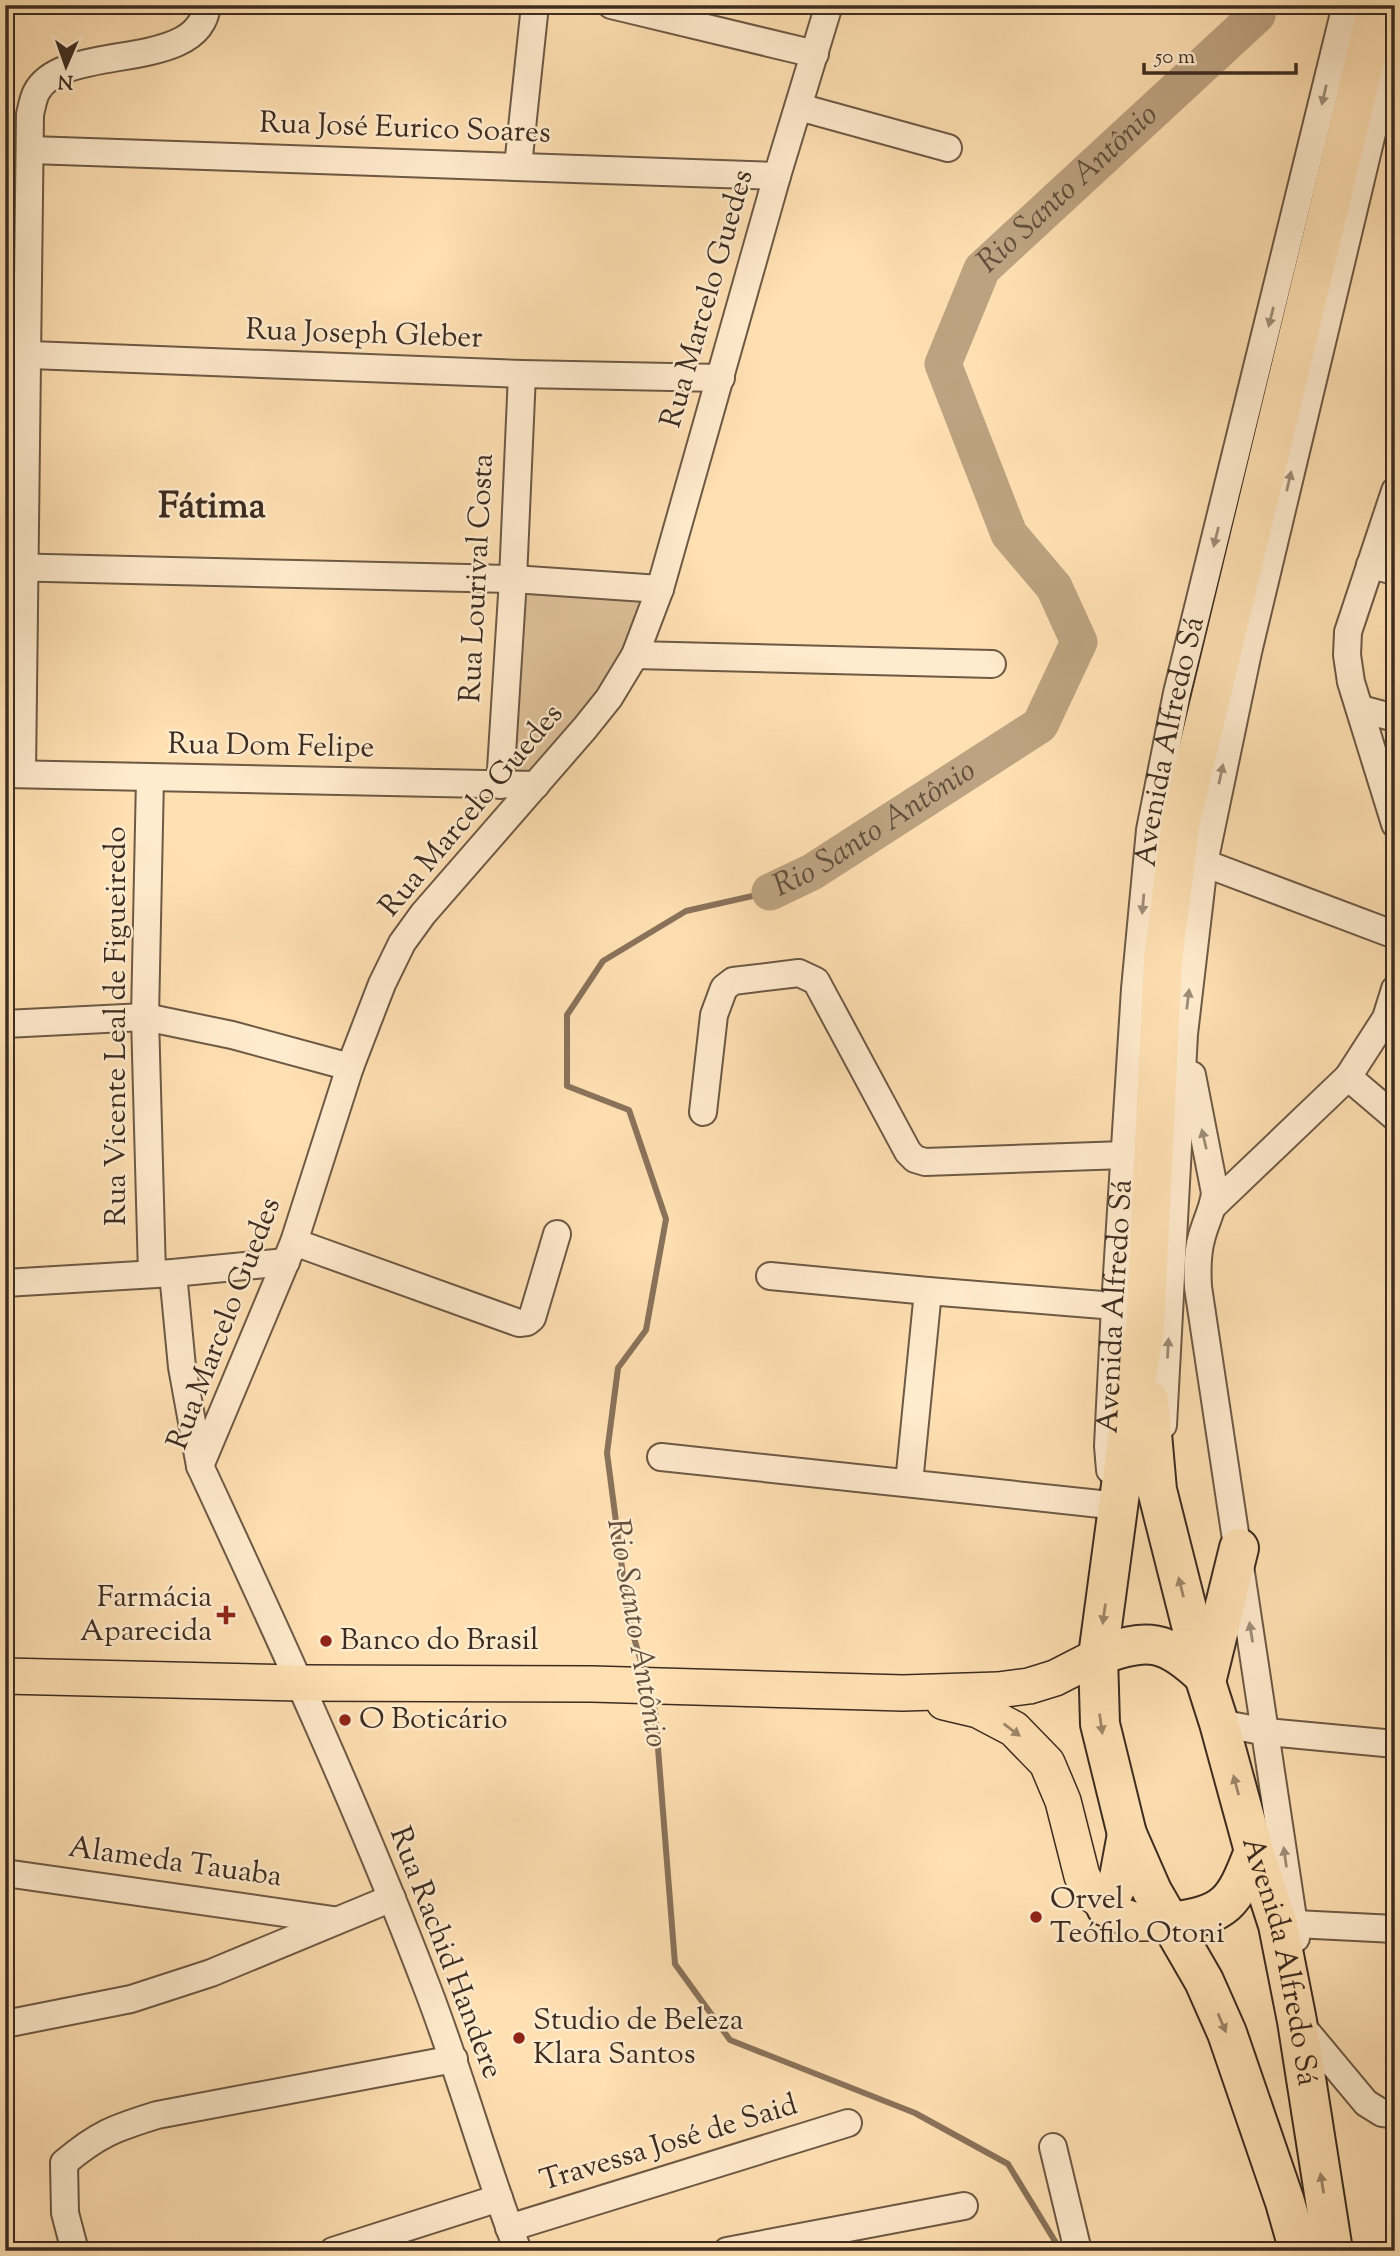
<svg xmlns="http://www.w3.org/2000/svg" width="1400" height="2256" viewBox="0 0 1400 2256" font-family="'Sorts Mill Goudy',serif">
<rect width="100%" height="100%" fill="#ffe0b2"/>
<filter id="stains"><feTurbulence type="fractalNoise" baseFrequency=".00286" numOctaves="4"/><feColorMatrix values="0 0 0 0 .2 0 0 0 0 .09 0 0 0 0 .02 0 0 0 .5 -.17"/></filter>
<radialGradient id="worn" r=".72"><stop offset=".6" stop-color="#630" stop-opacity="0"/><stop offset="1" stop-color="#630" stop-opacity=".3"/></radialGradient>
<polygon fill="#dec199" stroke="#8d765d" stroke-width="2" points="518,583 650,591 630,658 542,773 508,771"/>
<g fill="none" stroke-linecap="round" stroke-linejoin="round">
<g stroke="#89735b" stroke-width="6">
<polyline points="645,1675 629,1621 607,1453 618,1368 646,1330 666,1219 629,1110 567,1086 567,1015 603,961 686,911 770,892"/>
<polyline points="651,1695 655,1710 675,1964 730,2040 915,2113 1008,2164 1061,2251"/>
</g>
<path stroke="#bda381" stroke-width="37" id="s1" d="M770 892 812 872 1040 725 1079 642 1054 587 1009 534 943 364 982 269 1257 15 1259 5"/>
<g stroke="#6d5945" stroke-width="30">
<g id="minor">
<polyline points="611,5 815,54"/>
<polyline points="799,107 948,148"/>
<polyline points="31,150 777,176"/>
<polyline points="518,166 535,5"/>
<polyline points="5,354 522,374 721,378"/>
<polyline points="1395,491 1348,632 1347,655 1351,682 1395,824"/>
<polyline points="1370,565 1395,571"/>
<polyline points="5,567 513,579 660,589"/>
<polyline points="635,655 992,664"/>
<polyline points="1361,709 1395,718"/>
<polyline points="6,774 536,785"/>
<path d="M22 774 30 114C32 107 33 99 36 93 62 40 200 75 207 5"/>
<polyline points="150,778 145,1017 152,1274"/>
<polyline points="500,785 513,579 522,374"/>
<polyline points="1204,863 1395,935"/>
<polyline points="5,1024 145,1017 232,1035 350,1067"/>
<path d="M1192 1075 1215 1193C1213 1209 1206 1221 1202 1236 1197 1252 1197 1270 1198 1287L1296 1938"/>
<polyline points="1348,1077 1395,1117"/>
<polyline points="703,1112 714,1015 724,988 733,981 799,973 816,981 908,1152 915,1159 925,1162 1125,1155"/>
<polyline points="1213,1206 1348,1077 1386,1018 1395,989"/>
<polyline points="294,1242 519,1323 527,1322 532,1318 557,1234"/>
<polyline points="173,1273 182,1367 200,1466"/>
<polyline points="770,1276 928,1291 1115,1306"/>
<polyline points="5,1283 173,1273 286,1262"/>
<polyline points="1163,1425 1184,1034 1204,863 1248,652 1395,37"/>
<polyline points="661,1457 1119,1506"/>
<path id="s2" d="M1110 1470 1108 1446 1115 1306 1135 989 1150 830 1177 693 1346 5"/>
<polyline points="909,1483 928,1291"/>
<polyline points="1219,1723 1267,1732 1395,1744"/>
<polyline points="5,1873 333,1920"/>
<polyline points="1295,1924 1395,1929"/>
<polyline points="5,2024 131,1999 211,1973 392,1898"/>
<polyline points="1300,2024 1366,2103 1382,2113 1395,2115"/>
<polyline points="1053,2147 1078,2251"/>
<polyline points="509,2228 848,2123"/>
<path d="M75 2251 65 2213 64 2163C98 2134 115 2128 157 2115L454 2059"/>
<polyline points="333,2251 499,2198"/>
<path d="M518 2251C485 2165 461 2076 428 1990 360 1812 280 1638 200 1466L294 1242 350 1067 382 984 402 943 423 914 585 728 609 698 635 655 660 589 777 176 829 5"/>
<polyline points="727,2251 964,2206"/>
</g>
</g>
<g stroke="#3c2c21" stroke-width="38">
<g id="major">
<polyline points="5,1676 299,1683 592,1684 903,1693 998,1690 1029,1686 1055,1678 1098,1656"/>
<polyline points="944,1702 978,1710 1014,1729 1047,1763 1063,1801 1082,1876 1093,1895 1122,1916 1142,1923 1169,1922"/>
</g>
</g>
<g stroke="#3c2c21" stroke-width="42">
<g id="highway">
<path id="s3" d="M1149 1400 1157 1490 1204 1676 1219 1723 1254 1851 1278 1925 1297 2021 1333 2251"/>
<path d="M1098 1656C1148 1637 1166 1640 1204 1676"/>
<polyline points="1207,1678 1239,1548"/>
<polyline points="1106,1907 1118,1883 1127,1834"/>
<path d="M1169 1922C1227 1915 1234 1903 1254 1851"/>
<polyline points="1299,2251 1285,2202 1227,2033 1204,1981 1152,1891 1127,1834 1100,1724 1098,1656 1131,1411 1145,1328 1163,960 1181,821 1378,5"/>
</g>
</g>
<use href="#minor" stroke="#ffebcd" stroke-width="26"/>
<use href="#major" stroke="#ffe0b2" stroke-width="35"/>
<use href="#highway" stroke="#ffe0b2" stroke-width="38"/>
</g>
<defs><path id="oneway-solid" d="M-6-.8H1V-3.2L6.5 0L1 3.2V.8H-6Z" transform="scale(1.75)"/></defs>
<g fill="#9e8c77">
<use href="#oneway-solid" transform="translate(1324 95) rotate(103)"/>
<use href="#oneway-solid" transform="translate(1271 317) rotate(104)"/>
<use href="#oneway-solid" transform="translate(1289 481) rotate(-77)"/>
<use href="#oneway-solid" transform="translate(1216 537) rotate(104)"/>
<use href="#oneway-solid" transform="translate(1221 774) rotate(-78)"/>
<use href="#oneway-solid" transform="translate(1143 904) rotate(95)"/>
<use href="#oneway-solid" transform="translate(1188 999) rotate(-83)"/>
<use href="#oneway-solid" transform="translate(1204 1139) rotate(-103)"/>
<use href="#oneway-solid" transform="translate(1168 1348) rotate(-87)"/>
<use href="#oneway-solid" transform="translate(1251 1632) rotate(-99)"/>
<use href="#oneway-solid" transform="translate(1285 1857) rotate(-98)"/>
</g>
<g fill="#9e866a">
<use href="#oneway-solid" transform="translate(1181 1587) rotate(-104)"/>
<use href="#oneway-solid" transform="translate(1104 1614) rotate(98)"/>
<use href="#oneway-solid" transform="translate(1101 1724) rotate(82)"/>
<use href="#oneway-solid" transform="translate(1012 1730) rotate(37)"/>
<use href="#oneway-solid" transform="translate(1236 1785) rotate(-105)"/>
<use href="#oneway-solid" transform="translate(1222 2023) rotate(67)"/>
<use href="#oneway-solid" transform="translate(1322 2183) rotate(-99)"/>
</g>
<g fill="#8f2418" stroke="#ffebcd" stroke-width="2.5">
<path d="M222.5 1604.5h7v7h7v7h-7v7h-7v-7h-7v-7h7z"/>
<circle cx="326" cy="1641" r="7"/>
<circle cx="345" cy="1720" r="7"/>
<circle cx="1036" cy="1917" r="7"/>
<circle cx="519" cy="2038" r="7"/>
</g>
<g text-anchor="middle" dominant-baseline="central" stroke-width="5" stroke-linejoin="round" paint-order="stroke">
<g font-size="30" fill="#3c2c21" stroke="#ffebcd">
<text transform="translate(405 129) rotate(2)">Rua José Eurico Soares</text>
<text transform="translate(708 299) rotate(-74)">Rua Marcelo Guedes</text>
<text transform="translate(364 335) rotate(2)">Rua Joseph Gleber</text>
<text transform="translate(478 578) rotate(-87)">Rua Lourival Costa</text>
<text stroke="none"><textPath href="#s2" startOffset="732">Avenida Alfredo Sá</textPath></text>
<text transform="translate(271 747) rotate(1)">Rua Dom Felipe</text>
<text transform="translate(472 811) rotate(-50)">Rua Marcelo Guedes</text>
<text transform="translate(117 1026) rotate(-90)">Rua Vicente Leal de Figueiredo</text>
<text stroke="none"><textPath href="#s2" startOffset="164">Avenida Alfredo Sá</textPath></text>
<text transform="translate(225 1324) rotate(-69)">Rua Marcelo Guedes</text>
<text transform="translate(175 1863) rotate(8)">Alameda Tauaba</text>
<text transform="translate(445 1953) rotate(69)">Rua Rachid Handere</text>
<text stroke="none"><textPath href="#s3" startOffset="578">Avenida Alfredo Sá</textPath></text>
<text transform="translate(669 2144) rotate(-17)">Travessa José de Said</text>
</g>
<g font-size="30" fill="#3c2c21" stroke="#ffebcd" text-anchor="start">
<text x="212" y="1598" text-anchor="end">Farmácia<tspan x="212" dy="34">Aparecida</tspan></text>
<text x="340" y="1641">Banco do Brasil</text>
<text x="359" y="1720">O Boticário</text>
<text x="1050" y="1900">Orvel<tspan x="1050" dy="34">Teófilo Otoni</tspan></text>
<text x="533" y="2021">Studio de Beleza<tspan x="533" dy="34">Klara Santos</tspan></text>
</g>
<g font-size="32" font-style="italic" fill="#63503e" stroke="#ffebcd">
<text stroke="none"><textPath href="#s1" startOffset="942">Rio Santo Antônio</textPath></text>
<text stroke="none"><textPath href="#s1" startOffset="122">Rio Santo Antônio</textPath></text>
<text transform="translate(636 1633) rotate(80)">Rio Santo Antônio</text>
</g>
<g font-size="37" font-weight="bold" fill="#3c2c21" stroke="#ffebcd">
<text x="212" y="508">Fátima</text>
</g>
</g>
<rect width="1400" height="2256" fill="none" stroke="#ffe0b2" stroke-width="28"/>
<rect x="7" y="7" width="1386" height="2242" fill="none" stroke="#3c2c21" stroke-width="3.5"/>
<rect x="14" y="14" width="1372" height="2228" fill="none" stroke="#3c2c21" stroke-width="2"/>
<g transform="translate(66 66) rotate(182)" stroke="#ffebcd" stroke-width="5" paint-order="stroke">
<path d="M0-5L12 26L0 18L-12 26Z" fill="#3c2c21"/>
<text y="-10" font-size="19" font-weight="bold" text-anchor="middle" fill="#3c2c21">N</text>
</g>
<path d="M1144 63v10h152v-10" fill="none" stroke="#3c2c21" stroke-width="3.5"/>
<text x="1155" y="63" font-size="21" fill="#3c2c21" stroke="#ffebcd" stroke-width="5" paint-order="stroke">50 m</text>
<rect width="100%" height="100%" filter="url(#stains)"/>
<rect width="100%" height="100%" fill="url(#worn)"/>
</svg>
